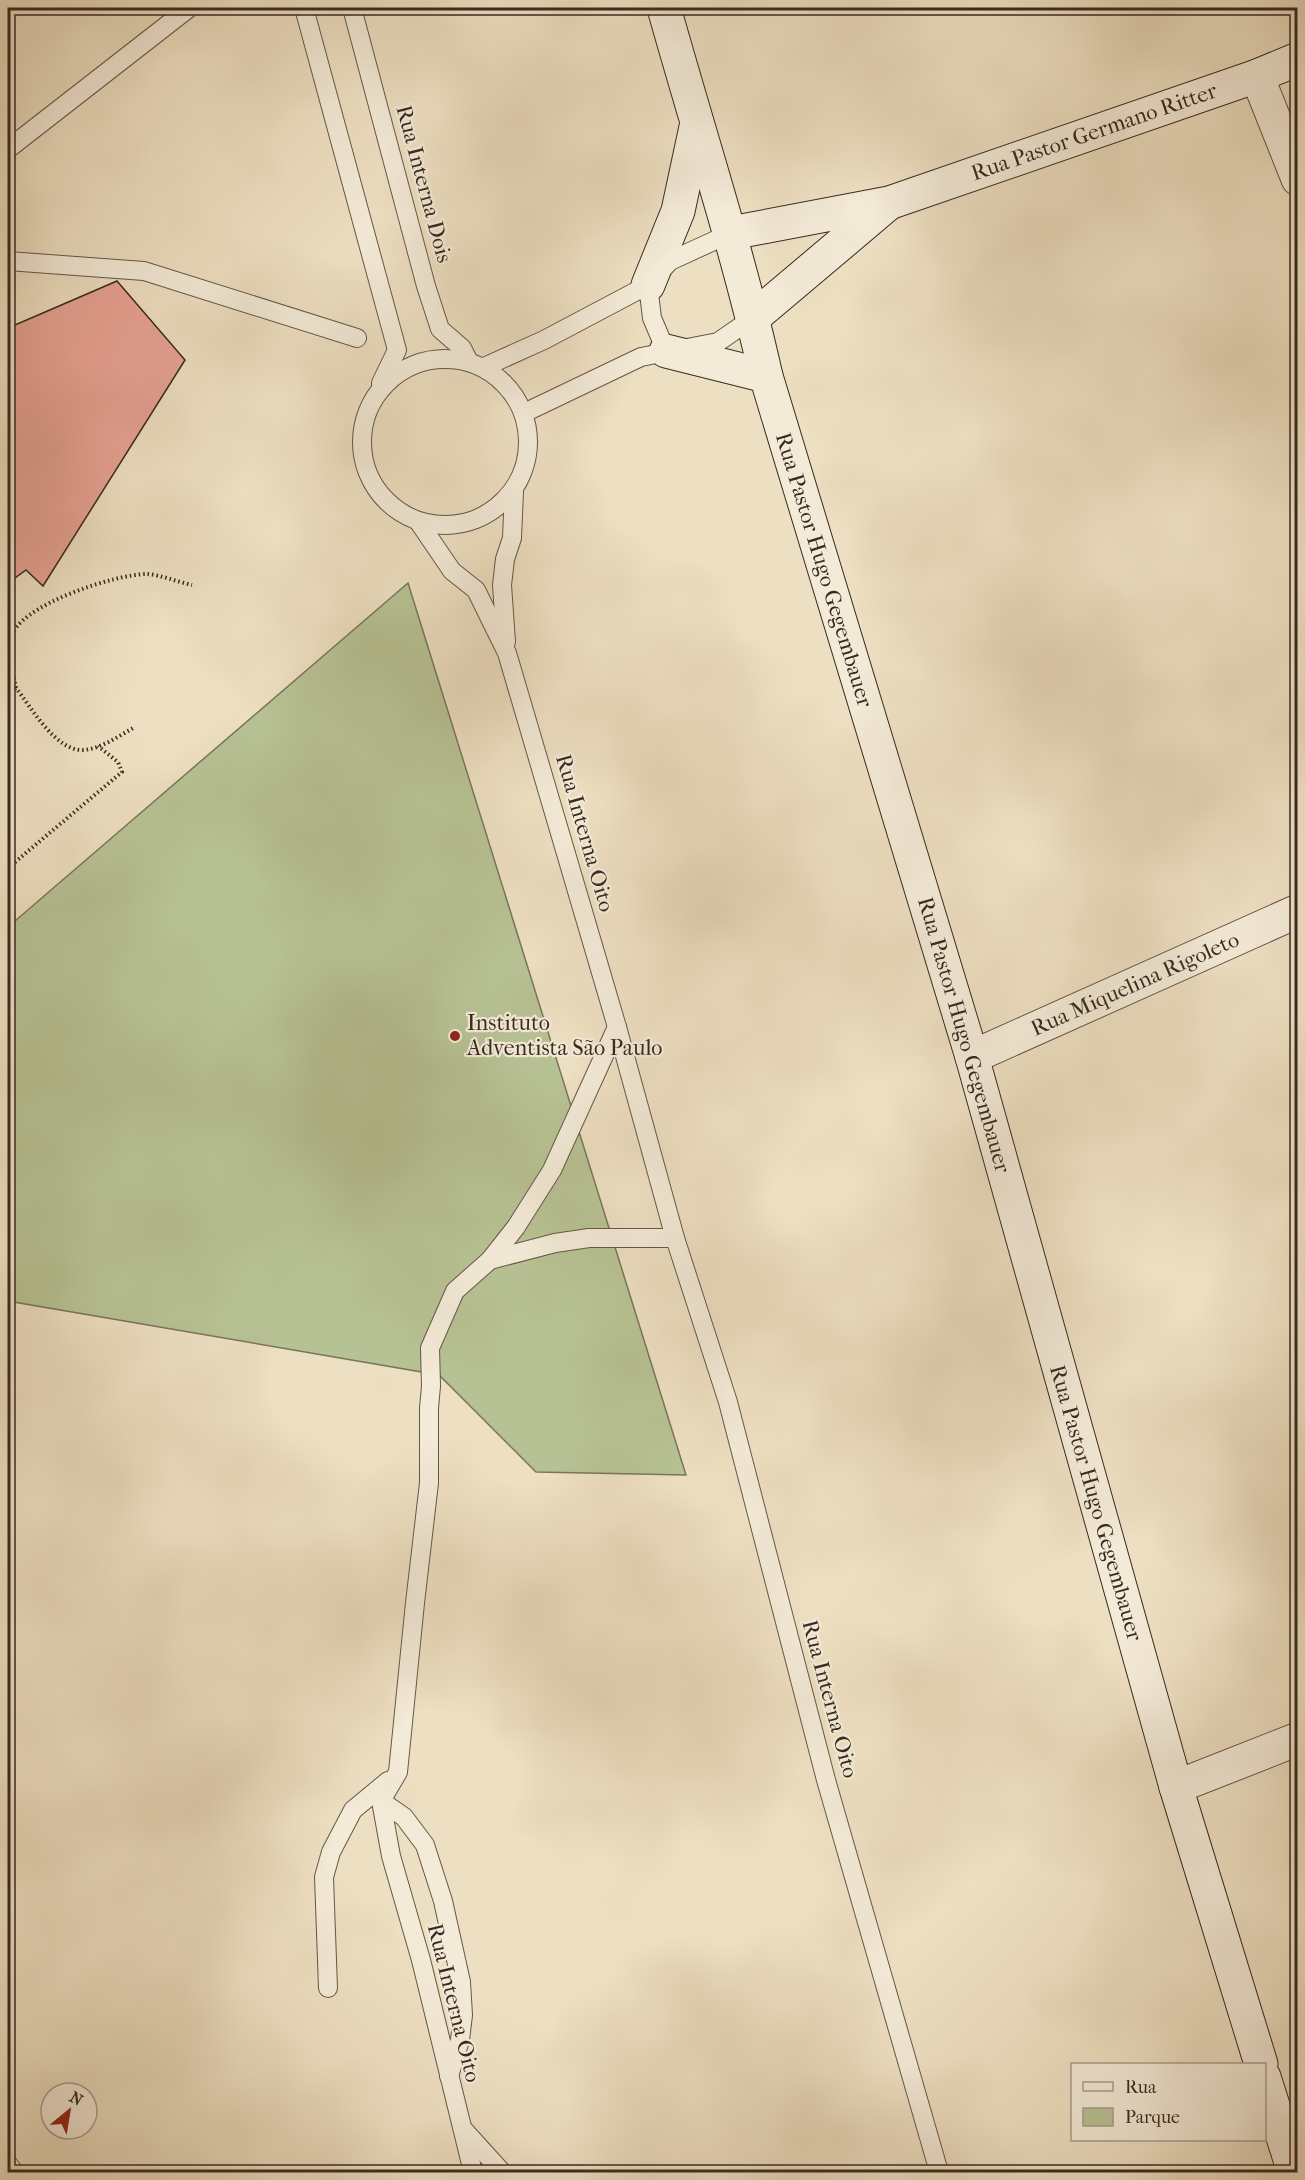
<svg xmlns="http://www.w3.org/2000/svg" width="1305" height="2180" viewBox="0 0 1305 2180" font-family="'IM FELL French Canon',serif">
<rect width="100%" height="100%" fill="#eddfc1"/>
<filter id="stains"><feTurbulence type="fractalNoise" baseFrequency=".00333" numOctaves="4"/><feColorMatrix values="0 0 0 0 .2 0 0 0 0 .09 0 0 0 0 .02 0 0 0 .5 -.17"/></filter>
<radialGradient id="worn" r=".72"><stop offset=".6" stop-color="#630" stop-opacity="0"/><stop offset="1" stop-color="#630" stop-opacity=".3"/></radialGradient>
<polygon fill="#b7c294" stroke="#78765a" stroke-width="1.5" points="408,583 686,1475 536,1472 439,1375 8,1301 8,927"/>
<polygon fill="#e6a293" stroke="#382a20" stroke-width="1.5" points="117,281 185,360 43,586 26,570 8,583 8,328"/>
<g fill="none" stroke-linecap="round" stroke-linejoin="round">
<g stroke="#655748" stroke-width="20">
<g id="lane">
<polyline points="304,8 397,350 381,383"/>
<polyline points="352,8 426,286 440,329 462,348 469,362"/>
<polyline points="8,149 189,8"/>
<polyline points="8,261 144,271 357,338"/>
<polyline points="648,285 652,318 666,351"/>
<circle cx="445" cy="442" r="83"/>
<polyline points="484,367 544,340 648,285 670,261 731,233"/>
<polyline points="524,413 641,357 718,342 753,318"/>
<polyline points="418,521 452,571 476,590 507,653 617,1027 675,1238 728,1402 826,1780 939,2172"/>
<polyline points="506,642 502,585 505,559 512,538 514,491"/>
<polyline points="490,1260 555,1243 589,1238 675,1238"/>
<polyline points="381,1801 404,1817 425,1845 443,1901 461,1982 463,2015 460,2040 449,2076"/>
<polyline points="328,1988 324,1877 331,1852 353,1810 388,1781"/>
<polyline points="463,2129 502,2172"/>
<polyline points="8,2164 14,2172"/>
<polyline points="473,2172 421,1960 391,1856 381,1801 398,1772 415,1603 429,1483 429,1408 431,1386 430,1348 455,1291 490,1260 516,1227 552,1170 617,1027"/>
</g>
</g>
<g stroke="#655748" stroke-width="35">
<g id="street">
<polyline points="1257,76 1298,179"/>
<polyline points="972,1057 1298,911"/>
<polyline points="1176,1787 1298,1739"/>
</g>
</g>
<g stroke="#382a20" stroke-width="35">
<g id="secondary">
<path d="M664 8C698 130 738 251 766 376L972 1057 1176 1787 1261 2064"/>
<polyline points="731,233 889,203 1257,76 1298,59"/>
<polyline points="648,285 678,211 696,127"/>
<polyline points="753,318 888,204"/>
<polyline points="666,351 766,376"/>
<polyline points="1264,2077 1294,2172"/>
</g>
</g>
<g stroke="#382a20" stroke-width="4" stroke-dasharray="1.5 3" stroke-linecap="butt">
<path d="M16 688C13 673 7 654 11 638 18 605 116 574 147 574 161 575 178 582 192 585"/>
<path d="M8 694 16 688C31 707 56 752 84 750 102 748 119 736 135 727"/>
<polyline points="8,868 122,772 118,762 98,746"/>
</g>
<use href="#lane" stroke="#f3ead7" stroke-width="18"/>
<use href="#street" stroke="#f3ead7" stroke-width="33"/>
<use href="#secondary" stroke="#f3ead7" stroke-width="33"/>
</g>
<circle fill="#8f2418" stroke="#f3ead7" stroke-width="2" cx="455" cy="1036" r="6"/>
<g text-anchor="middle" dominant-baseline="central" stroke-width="4.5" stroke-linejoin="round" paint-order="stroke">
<g font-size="22" fill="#382a20" stroke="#f3ead7">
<text transform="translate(1094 132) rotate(-19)">Rua Pastor Germano Ritter</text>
<text transform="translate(424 184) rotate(75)">Rua Interna Dois</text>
<text transform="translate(824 570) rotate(73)">Rua Pastor Hugo Gegembauer</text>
<text transform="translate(585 833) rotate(74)">Rua Interna Oito</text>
<text transform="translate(1135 984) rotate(-24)">Rua Miquelina Rigoleto</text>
<text transform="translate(964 1035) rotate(74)">Rua Pastor Hugo Gegembauer</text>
<text transform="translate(1096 1503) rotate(74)">Rua Pastor Hugo Gegembauer</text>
<text transform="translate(830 1699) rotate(75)">Rua Interna Oito</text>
<text transform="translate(454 2003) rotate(76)">Rua Interna Oito</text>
</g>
<g font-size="22" fill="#382a20" stroke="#f3ead7" text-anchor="start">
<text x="467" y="1023">Instituto<tspan x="467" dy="25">Adventista São Paulo</tspan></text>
</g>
</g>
<rect width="1305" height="2180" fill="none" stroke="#eddfc1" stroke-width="30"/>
<rect x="9" y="9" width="1287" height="2162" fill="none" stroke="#382a20" stroke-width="3"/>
<rect x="15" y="15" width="1275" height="2150" fill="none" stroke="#382a20" stroke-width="1.5"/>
<rect x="1071" y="2063" width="195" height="78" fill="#f3ead7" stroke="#a89d8e" stroke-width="1.5"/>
<rect x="1083" y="2082" width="30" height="9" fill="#f3ead7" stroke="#a89d8e" stroke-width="1.5"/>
<text x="1125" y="2093" font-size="18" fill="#382a20">Rua</text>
<rect x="1083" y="2108" width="30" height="18" fill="#b7c294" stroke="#a89d8e" stroke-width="1.5"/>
<text x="1125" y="2123" font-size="18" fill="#382a20">Parque</text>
<g transform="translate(69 2111) rotate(30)"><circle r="28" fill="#f3ead7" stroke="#a89d8e" stroke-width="1.5"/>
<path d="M0-4.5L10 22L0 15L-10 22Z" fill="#8f2418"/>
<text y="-9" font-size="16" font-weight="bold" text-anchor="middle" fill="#382a20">N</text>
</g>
<rect width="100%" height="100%" filter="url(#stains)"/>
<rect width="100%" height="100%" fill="url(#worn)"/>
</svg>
